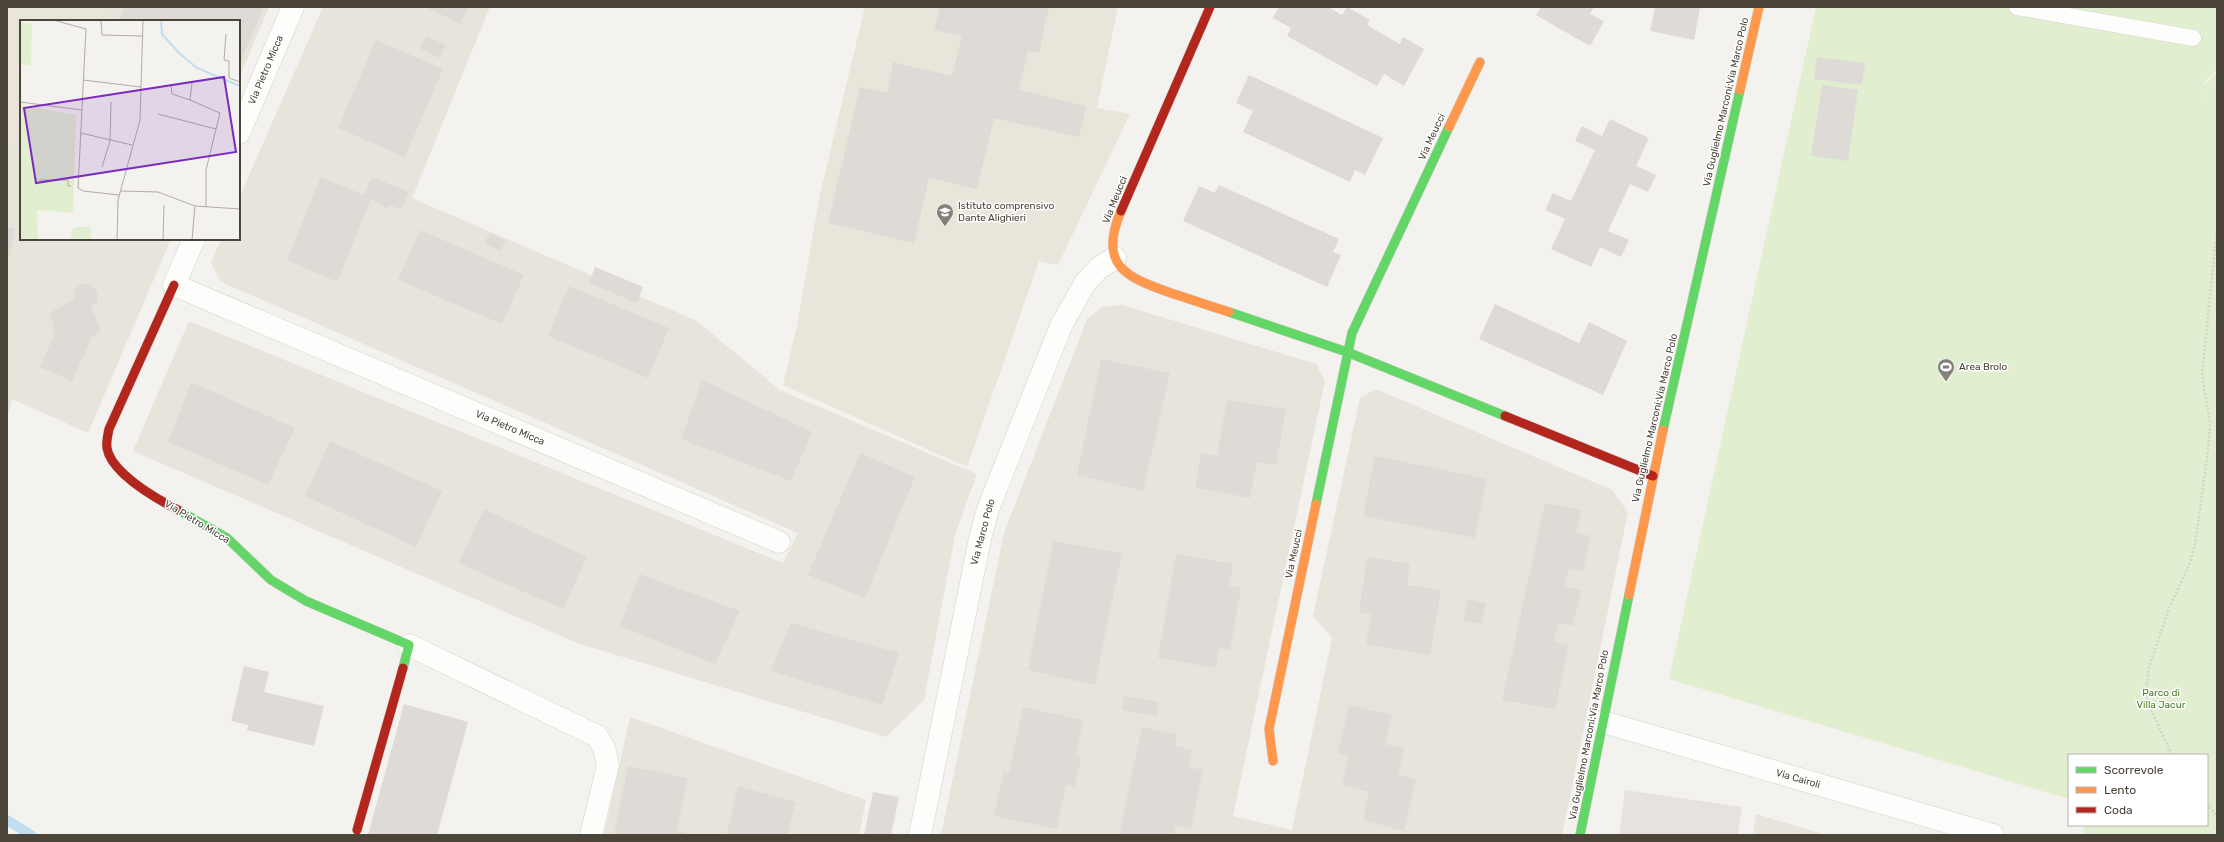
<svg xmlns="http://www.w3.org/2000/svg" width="2224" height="842" viewBox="0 0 2224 842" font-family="Rubik,sans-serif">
<rect width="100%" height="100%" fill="#f4f2ee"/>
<g fill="#e7e4dc">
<polygon points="111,7 269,7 239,78 239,21 105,21"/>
<polygon points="323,7 490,7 412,198 697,321 780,390 977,474 955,535 924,700 886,737 577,643 133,451 189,321 783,563 798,533 221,282 211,263 221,239 239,239 239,198"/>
<polygon points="7,143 21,146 21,239 171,239 88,433 12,399 7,420"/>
<polygon points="1122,305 1316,364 1325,381 1233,816 1292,830 1332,638 1313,616 1360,398 1376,389 1612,490 1628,512 1562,835 941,835 1004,533 1087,319 1102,307"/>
<polygon points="630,717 866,800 859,835 604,835"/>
<polygon points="1756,814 1826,835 1753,835"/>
</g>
<g fill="#eae5da">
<polygon points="7,7 111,7 105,21 21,21 21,146 7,143"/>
<polygon points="865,7 1118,7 1097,108 1130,114 1058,265 1039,261 967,467 783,385 797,325 820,194"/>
</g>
<polygon fill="#e1eecf" points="1816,7 2217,7 2217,70 2203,84 2200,104 2203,86 2217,73 2217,835 2089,835 2083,833 2084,825 2207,825 2207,755 2069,755 2069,799 1669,679"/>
<polygon fill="#e6e3df" points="1625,790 1742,807 1738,835 1619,835"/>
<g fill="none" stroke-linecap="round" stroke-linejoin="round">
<polyline stroke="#c0ddf1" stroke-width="10" points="7,820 31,835"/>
</g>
<g fill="#dedbd6">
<polygon points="125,7 258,7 263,9 239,66 239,21 119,21"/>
<polygon points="425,7 468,7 461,24"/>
<polygon points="940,7 1049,7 1039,53 1028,51 1019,90 1086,106 1079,137 994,118 977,189 929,178 914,243 828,223 860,87 887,93 893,62 952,76 962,36 934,30"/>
<polygon points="1279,7 1328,7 1342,15 1347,7 1370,20 1367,25 1400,44 1403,37 1424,49 1404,86 1384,74 1377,86 1287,36 1291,28 1273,18"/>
<polygon points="1541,7 1594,7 1590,14 1604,21 1590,46 1536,15"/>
<polygon points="1655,7 1700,7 1694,40 1650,31"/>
<polygon points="426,36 446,45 440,58 420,49"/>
<polygon points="376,40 443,69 405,157 338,128"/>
<polygon points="1817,57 1865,63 1862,85 1814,79"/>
<polygon points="1249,75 1383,138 1365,175 1355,170 1350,182 1243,132 1253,111 1236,103"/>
<polygon points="1822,85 1858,90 1848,161 1811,156"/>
<polygon points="1610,119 1649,138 1636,166 1656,175 1648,192 1630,184 1608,231 1629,240 1621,257 1600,247 1591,267 1551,249 1565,219 1545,210 1553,193 1571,201 1595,150 1575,141 1582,126 1602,136"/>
<polygon points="321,177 364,195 372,177 409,192 401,210 390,205 388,209 371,199 337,282 287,260"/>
<polygon points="1219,185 1339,239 1333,252 1341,255 1327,287 1183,221 1199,186 1215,193"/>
<polygon points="7,227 15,228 8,261 7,261"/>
<polygon points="420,230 524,275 502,324 398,280"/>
<polygon points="490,233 506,241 500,251 484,243"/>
<polygon points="595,267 643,287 637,303 589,283"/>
<polygon points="82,284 89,285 96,290 98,297 97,303 91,306 101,331 92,337 72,381 40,367 55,332 50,313 74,299 74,290"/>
<polygon points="569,286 669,328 648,378 548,336"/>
<polygon points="1495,304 1579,343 1589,322 1627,341 1603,395 1479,339"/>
<polygon points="1101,359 1170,373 1143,491 1077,475"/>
<polygon points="702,380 812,432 791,481 681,439"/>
<polygon points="191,382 295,428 268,485 168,442"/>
<polygon points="1227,400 1286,409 1276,465 1257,462 1250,498 1195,488 1201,453 1217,456"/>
<polygon points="330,441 442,491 416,547 305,496"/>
<polygon points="860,453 915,477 865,598 808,575"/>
<polygon points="1375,456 1487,479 1475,538 1363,516"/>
<polygon points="1545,503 1581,510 1576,533 1591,536 1583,572 1569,568 1565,586 1581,590 1573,626 1558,623 1554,641 1569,645 1555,709 1502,700"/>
<polygon points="484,509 587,557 563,609 458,563"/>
<polygon points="1053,541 1122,553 1095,685 1028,670"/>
<polygon points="1176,554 1233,564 1229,586 1241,588 1230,650 1219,648 1216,668 1158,658"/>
<polygon points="1367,557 1410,564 1407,585 1441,590 1430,655 1366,644 1371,614 1359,612"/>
<polygon points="640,574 740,611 715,664 620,626"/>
<polygon points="1468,599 1486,604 1481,624 1463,620"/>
<polygon points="791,623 899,653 882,705 771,671"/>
<polygon points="244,666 269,672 264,692 324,706 314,746 247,730 248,725 231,721"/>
<polygon points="1124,696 1159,702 1157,716 1122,710"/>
<polygon points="404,704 468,722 437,835 368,835"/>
<polygon points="1349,705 1392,715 1385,744 1405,748 1398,775 1416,779 1404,831 1363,820 1369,792 1342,785 1349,756 1338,753"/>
<polygon points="1023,707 1083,720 1076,756 1081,757 1075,787 1066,785 1057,829 994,816 1004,771 1009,773"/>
<polygon points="1142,727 1177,734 1175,746 1192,750 1188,767 1203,770 1191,829 1176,826 1174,835 1119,835"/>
<polygon points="628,766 687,778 677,831 691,835 614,835"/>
<polygon points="738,786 796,802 787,835 726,835"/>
<polygon points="873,792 899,797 891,835 864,835"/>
</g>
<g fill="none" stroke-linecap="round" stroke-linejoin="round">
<g stroke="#d2d0cb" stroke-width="17">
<polyline id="lane" points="2017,7 2193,38"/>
</g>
<g stroke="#d2d0cb" stroke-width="23">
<g id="street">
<polyline points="239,133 293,7"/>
<polyline points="194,239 174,285 779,542"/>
<polyline points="409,645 597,736 604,748 608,765 591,835"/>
<polyline points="1603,722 1993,835"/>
<polyline points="920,835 980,539 988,509 1061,326 1085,283 1099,268 1115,258"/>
</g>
</g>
<g stroke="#d3cfc5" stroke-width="10">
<g id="fast">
<polyline points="1229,312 1347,352 1505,416"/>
<polyline points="1663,430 1740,90"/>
<polyline points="1316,504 1352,333 1449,127"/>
<polyline points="178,510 227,538 271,580 306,601 409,645 403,668"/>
<polyline points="1580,835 1629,595"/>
</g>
</g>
<g stroke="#d3cfc5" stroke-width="10">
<g id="slow">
<polyline points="1740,90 1759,7"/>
<polyline points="1449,127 1480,62"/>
<path d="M1121 211C1098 265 1125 277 1171 293 1190 299 1209 306 1229 312"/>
<polyline points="1629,595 1663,430"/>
<polyline points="1273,761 1269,729 1316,504"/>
</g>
</g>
<g stroke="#d3cfc5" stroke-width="10">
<g id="jam">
<polyline points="1121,211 1210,7"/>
<path d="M174 285 109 429C108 434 106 442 107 448 111 473 157 499 178 510"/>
<polyline points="1505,416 1653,476"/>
<polyline points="357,830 403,668"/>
</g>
</g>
<g stroke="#d3d2cc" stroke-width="2.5" stroke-dasharray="2 2" stroke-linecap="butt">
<polyline points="2172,755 2147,701 2146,690 2149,667 2170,606 2190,563 2195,544 2208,451 2210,423 2202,375 2217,228"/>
<polyline points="2207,804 2217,816"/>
</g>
<use href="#lane" stroke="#fdfdfc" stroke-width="16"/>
<use href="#street" stroke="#fdfdfc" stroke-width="22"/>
<use href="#fast" stroke="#63d668" stroke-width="9"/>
<use href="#slow" stroke="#ff974d" stroke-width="9"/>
<use href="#jam" stroke="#b3261e" stroke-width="9"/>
</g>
<defs>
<g id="school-pin" transform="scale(0.9)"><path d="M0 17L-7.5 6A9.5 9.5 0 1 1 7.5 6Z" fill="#868178" stroke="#fff"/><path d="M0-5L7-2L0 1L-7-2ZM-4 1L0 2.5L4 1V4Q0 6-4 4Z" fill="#fff"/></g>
<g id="stadium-pin" transform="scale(0.9)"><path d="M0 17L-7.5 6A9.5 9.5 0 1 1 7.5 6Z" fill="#868178" stroke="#fff"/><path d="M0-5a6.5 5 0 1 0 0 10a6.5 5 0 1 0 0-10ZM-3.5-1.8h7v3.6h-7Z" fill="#fff"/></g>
</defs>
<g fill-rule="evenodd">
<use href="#school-pin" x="945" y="212"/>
<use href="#stadium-pin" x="1946" y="367"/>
</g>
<g text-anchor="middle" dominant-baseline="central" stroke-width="3" stroke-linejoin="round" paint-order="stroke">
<g font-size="10" fill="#4b4439" stroke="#fff">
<text transform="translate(266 70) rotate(-67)">Via Pietro Micca</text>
<text transform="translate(1726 102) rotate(-77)">Via Guglielmo Marconi;Via Marco Polo</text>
<text transform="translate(1432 137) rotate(-65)">Via Meucci</text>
<text transform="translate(1115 200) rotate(-68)">Via Meucci</text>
<text transform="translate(1655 418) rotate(-77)">Via Guglielmo Marconi;Via Marco Polo</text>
<text transform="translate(510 428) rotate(23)">Via Pietro Micca</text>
<text transform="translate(197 522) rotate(31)">Via Pietro Micca</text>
<text transform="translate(983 532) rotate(-75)">Via Marco Polo</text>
<text transform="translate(1294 554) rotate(-78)">Via Meucci</text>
<text transform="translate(1589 735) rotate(-79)">Via Guglielmo Marconi;Via Marco Polo</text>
<text transform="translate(1798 779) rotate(16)">Via Cairoli</text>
</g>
<g font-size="10" fill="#4b4439" stroke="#fff" text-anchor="start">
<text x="958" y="206">Istituto comprensivo<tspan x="958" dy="12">Dante Alighieri</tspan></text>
<text x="1959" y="367">Area Brolo</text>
</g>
<g font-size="10" fill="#4a7f2a" stroke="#fff">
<text x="2161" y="693">Parco di<tspan x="2161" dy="12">Villa Jacur</tspan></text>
</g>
</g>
<g transform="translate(20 20)">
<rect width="220" height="220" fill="#f4f2ee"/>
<path d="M0 2 12 4 11 46 0 44ZM0 85 56 95 53 193 17 190 18 220H0ZM56 207H71V220H51L52 209Z" fill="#e1eecf"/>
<path fill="none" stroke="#c0ddf1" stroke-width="2" d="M141 0 142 14 159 33 177 48 220 66"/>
<path fill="none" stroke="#b0aca6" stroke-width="1" d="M33 0 66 9 58 168 63 171 99 175M81 0 82 15 122 16M206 14 204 40 209 41V58L220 62M63 60 121 67M172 63 170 80 200 93 196 109M151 65 152 74 170 80M0 82 62 90M138 94 196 109 186 150V187M61 113 112 125M82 147 90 121 91 82M19 160H48V166H51M101 171 138 172 175 186 220 189M97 220 98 180 120 100 123 0M143 220 144 185M172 220 175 186"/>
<path fill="#7b2cbf" fill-opacity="0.15" stroke="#7b2cbf" stroke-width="2" d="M204 57 216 132 16 163 4 88Z"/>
<rect width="220" height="220" fill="none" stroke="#4b4439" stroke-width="2"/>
</g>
<rect width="2224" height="842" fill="none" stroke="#4b4439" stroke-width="16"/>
<rect x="2068" y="754" width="140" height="72" fill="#ffffff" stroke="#b7b4b0"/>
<rect x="2076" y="767" width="20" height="6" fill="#63d668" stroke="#b7b4b0"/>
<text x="2104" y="774" font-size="12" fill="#4b4439">Scorrevole</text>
<rect x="2076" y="787" width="20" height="6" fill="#ff974d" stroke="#b7b4b0"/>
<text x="2104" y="794" font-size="12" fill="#4b4439">Lento</text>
<rect x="2076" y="807" width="20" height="6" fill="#b3261e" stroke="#b7b4b0"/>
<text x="2104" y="814" font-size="12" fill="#4b4439">Coda</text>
</svg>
